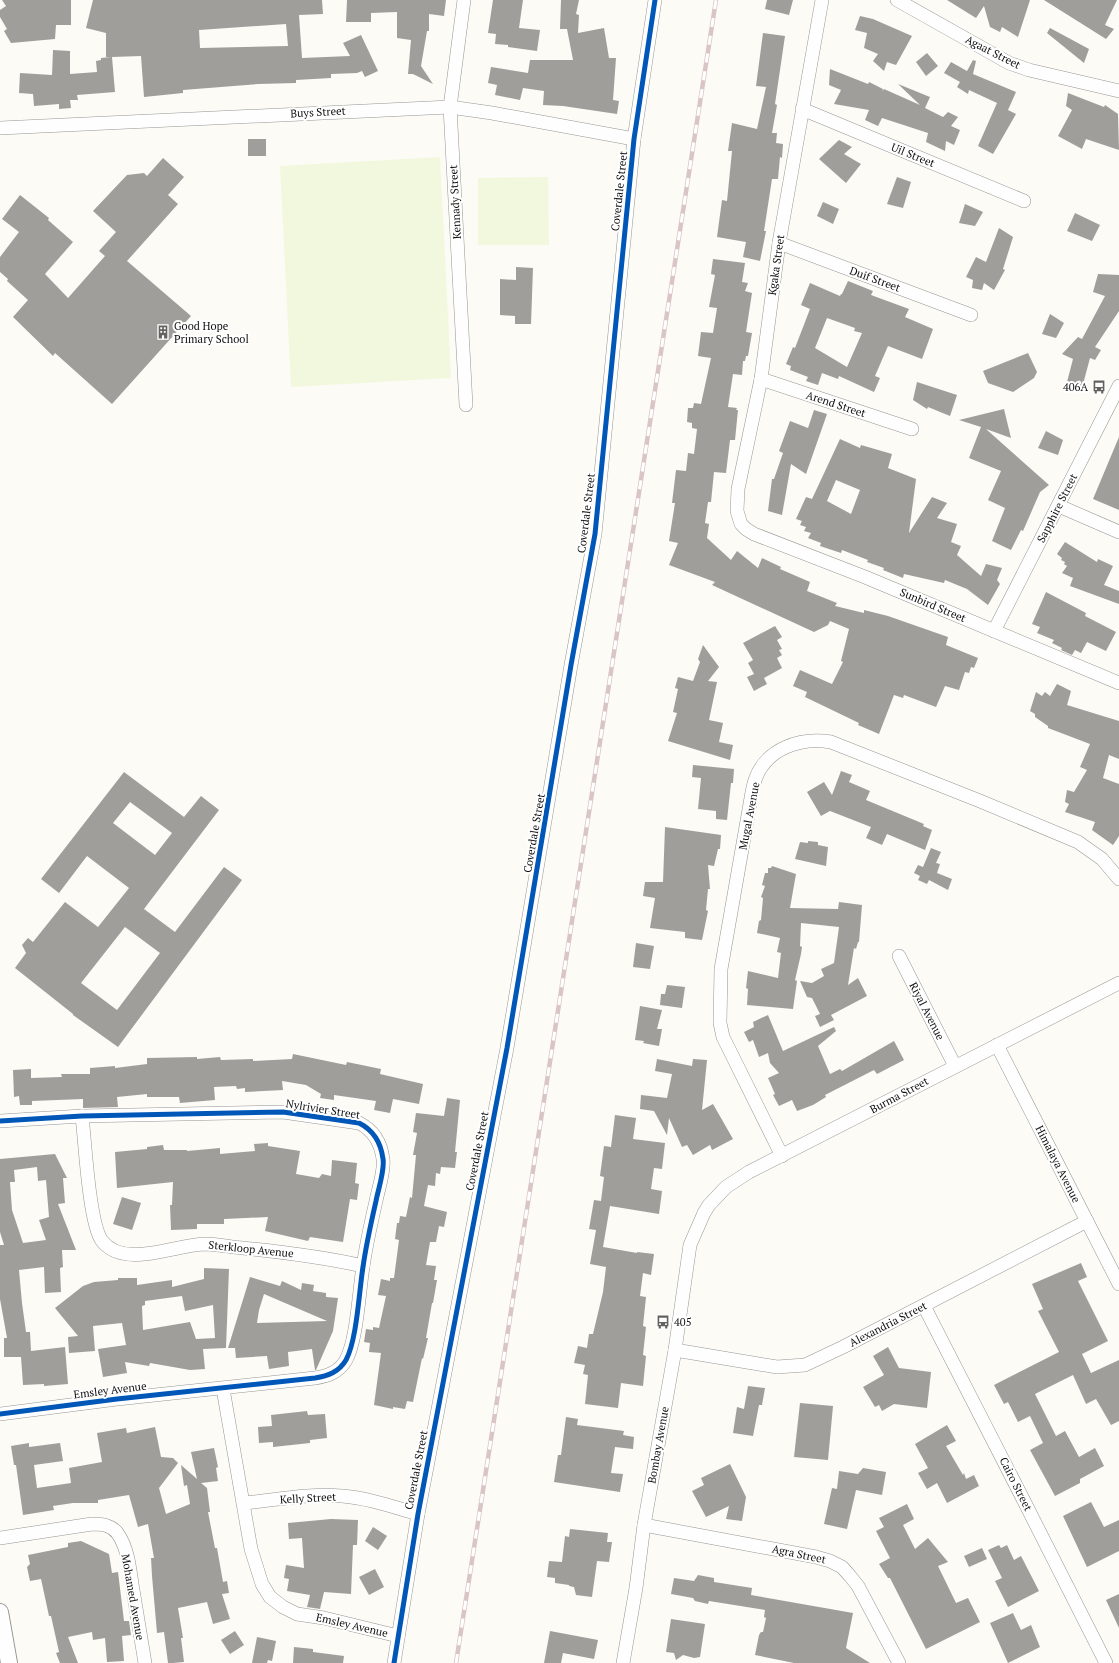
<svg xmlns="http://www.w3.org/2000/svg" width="1119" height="1663" viewBox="0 0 1119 1663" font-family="'PT Serif',serif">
<rect width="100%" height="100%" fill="#fcfbf6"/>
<g fill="#f2f8de">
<polygon points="440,157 451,378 291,387 280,166"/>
<polygon points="548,177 549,245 478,245 478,178"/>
</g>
<g fill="#a09e9b" fill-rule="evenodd">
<polygon points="2,0 71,0 71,25 56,25 55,39 11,43 4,31 7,29 0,17 0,10 6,6"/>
<path d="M93 0H322L323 14 299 15 302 58 350 56 343 43 361 35 378 71 365 77 362 71 357 73 331 74V78L296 80V83L258 84 183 90V93L144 97 141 56 112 57 115 92 77 95 78 100H70L71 108 59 109V104L34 106 33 94 19 93 20 73 52 75 53 50 70 51V74L97 72 96 61 101 60V58L111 57H106V33L86 28ZM286 24 288 46 200 48 199 30Z"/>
<polygon points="347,0 446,0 444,16 429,14 429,31 427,31 421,66 433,84 413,74 408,74 411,40 397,38 397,12 371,13 371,22 346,22"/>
<polygon points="493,0 523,0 519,28 540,30 537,51 508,47 508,45 495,44 496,34 488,33"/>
<polygon points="561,0 579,0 576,14 579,15 578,33 604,28 609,58 616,58 613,100 619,101 617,114 563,106 543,105 544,91 523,88 520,100 495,95 497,85 488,83 491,67 528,73 530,60 573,60 567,29 560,29"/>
<polygon points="767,0 793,0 789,15 765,9"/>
<polygon points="947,0 1030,0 1018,37 1002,27 1000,32 990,27 984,6 976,18"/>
<polygon points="1044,0 1117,0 1105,25 1114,29 1106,39"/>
<polygon points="860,16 873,19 912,36 896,65 887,62 884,71 873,61 878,54 864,48 867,33 855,30"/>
<polygon points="1050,28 1089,49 1084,63 1047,33"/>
<polygon points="763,33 785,36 775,104 777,105 772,133 777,133 776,143 783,144 782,158 780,157 778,179 772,179 764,231 766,231 760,261 743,257 746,242 717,237 722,200 727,201 732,151 728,151 732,123 757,129 766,87 756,86"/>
<polygon points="927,53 938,66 926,76 916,62"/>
<polygon points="973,60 976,61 973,74 1016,92 1008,110 1016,114 993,154 978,146 997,103 969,90 968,94 957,87 960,82 944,73 951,62 967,71"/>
<polygon points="830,69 868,84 869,82 883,89 882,91 884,89 920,105 898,84 930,97 925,108 943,117 948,112 958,117 951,126 960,130 954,145 946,141 945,151 926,142 928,133 882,118 878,126 865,120 869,110 834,104 841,90 829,85"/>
<polygon points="1068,93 1104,107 1105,105 1118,114 1119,150 1086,139 1082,149 1058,136 1072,110 1066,106"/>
<rect x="248" y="139" width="18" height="17"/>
<polygon points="839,140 852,147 844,154 861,164 846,183 819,159"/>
<polygon points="163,158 184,177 168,195 178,204 127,261 191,316 112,404 55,353 53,356 13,317 28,300 7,281 8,279 0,272 0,257 19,232 2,219 20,195 49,218 48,220 73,242 45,274 68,298 105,256 99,251 116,232 93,211 127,175 144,173 147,176"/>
<polygon points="897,177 911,182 903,208 887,204"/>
<polygon points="823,202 839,209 833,224 817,216"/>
<polygon points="965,204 983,212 975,226 959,223"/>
<polygon points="1075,213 1100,225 1092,241 1067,231"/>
<polygon points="999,228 1013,237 1003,269 1005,270 994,290 984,283 982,290 972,288 973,280 966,277 976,257 986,262"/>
<polygon points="713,259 745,263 742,282 748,283 745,291 752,293 746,332 752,333 748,356 746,356 745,361 743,361 742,375 733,374 728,407 737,408 736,410 738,410 735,440 730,440 726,473 714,472 711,502 708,502 705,523 709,524 707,538 731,560 737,551 758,568 762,558 781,567 780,569 810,582 807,591 837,603 835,606 864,613 864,610 888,616 948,637 946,645 978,658 974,668 971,667 969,673 965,672 959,690 945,686 936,707 904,695 903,698 894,695 879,734 858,725 859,723 805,697 807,692 793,686 800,670 832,684 843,662 841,661 849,629 830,621 828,625 814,632 712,585 715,582 669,565 678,543 669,541 675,503 672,503 676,470 686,471 688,453 694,454 697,429 692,428 692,423 687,422 688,408 693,408 694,403 701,404 711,358 698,356 701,332 713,333 717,308 709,307 715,275 711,274"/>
<polygon points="516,267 533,268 531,324 515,324 515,316 500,315 500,279 516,280"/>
<polygon points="1098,274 1119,275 1119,311 1095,347 1101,350 1095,360 1090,358 1082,388 1067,382 1073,359 1062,354 1078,337 1082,339 1105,296 1093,292"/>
<path d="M848 281 873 291 871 295 909 309 905 317 933 329 922 359 888 346 875 376 880 378 874 392 839 376 838 379 822 373 818 385 806 381 808 377 790 370 791 366 786 364 793 347 795 348 810 309 801 305 810 283 840 296 841 294H842ZM827 318 855 328 854 331 862 333 847 367 815 348Z"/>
<polygon points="1050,314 1064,323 1056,338 1042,334"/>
<polygon points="1028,353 1037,372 1034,378 1013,392 988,383 983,371"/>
<polygon points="917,382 957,395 950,416 928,407 927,409 913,400"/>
<polygon points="1004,409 1011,438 986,429 1049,485 1040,492 1023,531 1021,530 1011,550 992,541 1005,508 988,500 1001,471 969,458 981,427 959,420"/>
<polygon points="814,410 827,414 806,474 791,464 782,515 768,511 772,479 774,479 783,453 779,451 790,421 808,428"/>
<polygon points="1046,431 1063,440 1058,455 1038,448"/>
<polygon points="1119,437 1119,510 1093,499"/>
<path d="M840 439 860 448 861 445 892 454 888 468 916 479 909 533 932 497 947 503 937 518 957 524 951 542 961 546 957 555 981 576 986 564 1002 568 997 580 1000 584 988 605 967 589 945 580 944 583 904 574 903 578 883 570 884 568 867 562 868 560 842 550 841 553 820 546 821 543 808 538 811 533 804 531 806 527 800 525 802 521 796 519 806 497 812 499ZM836 480 860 490 851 514 827 501Z"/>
<polygon points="1065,542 1097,562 1098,559 1113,566 1104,585 1119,591 1119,604 1070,586 1073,578 1062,573 1067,566 1064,564 1065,562 1061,560 1062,558 1057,554"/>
<polygon points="1046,592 1086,613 1085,616 1116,632 1106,651 1087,642 1081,653 1075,650 1072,655 1061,650 1062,648 1052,643 1054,640 1037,633 1040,627 1032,624"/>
<polygon points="775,626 782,637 777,640 782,649 779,650 782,655 777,658 782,668 764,678 767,684 754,691 747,677 754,674 748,663 753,660 743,643"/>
<polygon points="703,645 719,667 708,681 717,682 709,720 723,723 719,742 733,745 730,760 668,741 677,713 673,712 678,689 675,688 678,677 693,681 700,662 698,659"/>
<polygon points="1057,684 1071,691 1067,705 1119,721 1119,759 1109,755 1103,778 1119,784 1119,836 1113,845 1092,830 1095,822 1065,812 1069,804 1065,802 1067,790 1074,792 1087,770 1080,767 1090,744 1048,728 1048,726 1035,717 1035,714 1030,711 1036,692 1042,696 1045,692 1050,696"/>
<polygon points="693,765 734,769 733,783 731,783 727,820 716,819 716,811 698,809 701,778 692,777"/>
<polygon points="841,771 852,775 849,782 870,791 866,800 924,824 923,826 932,830 925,850 887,834 882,845 866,838 871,827 830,811 821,816 807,792 824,782 832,795"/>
<path d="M124 772 184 817 201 796 219 810 144 909 175 932 224 867 242 880 118 1047 73 1015V1014L15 968 26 953 22 945 28 938 33 942 65 902 98 927 129 888 87 856 59 893 41 879ZM130 802 172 833 155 855 113 823ZM125 927 160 953 117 1010 81 983Z"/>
<polygon points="665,827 721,835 720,849 718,849 714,866 708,865 710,889 708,889 706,910 708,911 702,940 685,938 685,932 650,928 655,898 643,896 645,882 663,882"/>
<polygon points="808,841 818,842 818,845 828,847 826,866 795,859 800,842 808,843"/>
<polygon points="931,848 941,852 936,863 940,864 937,873 952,879 948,890 929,880 927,884 918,880 920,876 914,873 918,865 923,867"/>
<polygon points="772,866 796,874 790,908 838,909 839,902 862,905 859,942 858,942 856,949 854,948 848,985 858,978 867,996 831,1015 834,1020 820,1027 815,1016 820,1014 812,998 807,997 800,981 812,983 824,976 821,969 834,963 839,927 801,923 800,946 802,947 801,954 795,980 797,981 793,1009 747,1005 748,989 746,988 748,971 778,978 781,953 777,952 780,938 757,933 759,921 761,920 763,898 761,897 765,886 762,885 765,873 768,873 768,868 771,868"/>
<polygon points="636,943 654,946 650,969 633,967"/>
<polygon points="667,985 685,987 682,1008 660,1005 661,994 665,994"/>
<polygon points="640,1006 662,1010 657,1029 662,1029 659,1046 643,1043 644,1041 635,1040"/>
<polygon points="768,1015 783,1051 834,1027 836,1031 818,1046 830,1074 840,1069 842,1071 894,1041 904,1060 877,1074 874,1070 825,1095 826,1097 813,1105 797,1111 792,1100 779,1106 773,1095 775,1094 768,1078 779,1073 770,1063 768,1053 759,1057 753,1040 749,1042 744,1032 754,1027 753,1022"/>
<polygon points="293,1054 346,1065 347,1062 381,1069 380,1074 423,1084 419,1104 393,1099 390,1113 374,1110 376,1101 334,1095 334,1100 320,1098 321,1094 306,1085 282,1081 283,1090 245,1092 245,1088 237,1089 236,1086 214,1087 215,1100 180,1103 179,1097 147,1097 147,1094 117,1097 118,1107 83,1108 83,1099 32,1101 32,1105 20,1105 19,1096 14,1097 13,1070 31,1069 31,1078 62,1077 61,1074 90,1074 90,1068 115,1066 115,1068 147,1064 147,1058 197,1057 197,1059 220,1057 221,1060 253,1059 253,1061 292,1059"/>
<polygon points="657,1059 692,1066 693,1059 707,1060 702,1110 713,1104 733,1139 712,1150 710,1145 693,1155 687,1145 682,1147 669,1118 667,1135 654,1111 640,1109 641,1095 667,1098 672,1074 655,1071"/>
<polygon points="447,1098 460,1100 455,1152 457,1152 455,1168 441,1167 440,1174 436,1173 435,1186 428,1185 424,1206 447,1212 444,1227 439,1226 436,1242 430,1242 426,1265 436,1266 434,1280 437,1280 433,1303 432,1303 426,1338 428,1338 423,1359 422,1358 413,1402 407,1401 405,1409 393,1407 393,1409 374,1405 381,1353 369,1352 370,1343 364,1342 366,1329 373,1330 373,1327 379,1328 386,1296 378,1295 381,1279 390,1281 390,1278 394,1278 399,1240 395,1239 397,1223 399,1223 400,1216 406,1217 410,1197 412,1198 416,1155 413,1155 417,1133 413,1132 416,1113 444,1116"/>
<polygon points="615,1115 636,1118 633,1139 665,1143 662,1169 654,1168 651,1189 662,1191 659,1214 610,1206 603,1247 637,1253 637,1252 654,1254 651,1275 643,1273 640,1296 646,1297 643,1326 646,1327 643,1355 646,1356 643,1386 621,1383 618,1408 585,1404 588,1375 583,1374 585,1365 574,1363 578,1346 587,1348 589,1334 593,1334 603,1292 606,1267 590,1264 596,1230 589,1229 594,1200 601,1201 604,1177 600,1176 604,1146 611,1147"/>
<polygon points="268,1143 268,1146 300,1151 296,1174 319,1178 322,1174 331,1176 332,1160 357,1163 355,1183 359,1184 357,1200 350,1199 343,1242 310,1237 308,1241 265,1231 268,1217 224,1219 224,1224 197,1224 197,1229 171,1230 170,1205 172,1205 173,1182 117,1188 115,1152 147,1149 147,1147 163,1145 164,1150 187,1150 187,1151 220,1148 220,1154 255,1151 254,1144"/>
<path d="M55 1154 67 1178H63L65 1203 58 1204 76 1250H62L63 1267 60 1268 61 1292 45 1293 44 1267 19 1270 22 1303 26 1332H30L31 1351 65 1347 68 1384 44 1386V1384L23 1385 21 1357H4V1338H7L0 1299V1245H4L0 1232V1159ZM37 1167 38 1181 46 1180 49 1217 39 1220 46 1240 23 1243 12 1210 10 1182H15L14 1170Z"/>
<polygon points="122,1197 141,1203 132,1230 113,1224"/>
<polygon points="1081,1263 1087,1277 1078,1281 1108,1341 1082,1354 1091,1373 1119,1360 1119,1421 1111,1425 1096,1399 1086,1404 1073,1375 1035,1394 1056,1436 1065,1431 1079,1457 1095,1448 1104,1466 1080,1479 1080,1483 1055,1496 1030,1450 1043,1443 1030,1416 1018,1422 1008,1402 1004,1404 994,1385 1059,1352 1038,1311 1043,1309 1032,1284"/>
<path d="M204 1268 229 1269 226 1348 203 1349 205 1369 190 1370 150 1363 149 1366 125 1362 127 1373 103 1377 98 1349 126 1345 122 1323 93 1326 95 1351 69 1353 68 1337 78 1336 55 1308 83 1286 94 1282 118 1280V1278H137V1285L172 1280V1287L204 1279ZM182 1296 185 1311 213 1305 215 1338 196 1339 190 1322 143 1330 142 1306 145 1305V1301Z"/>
<path d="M250 1277 280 1286 282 1281 301 1290 302 1283 314 1285 313 1291 326 1293V1297L338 1298 333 1331 316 1370H315L312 1349 288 1352 289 1366 269 1369 267 1356 236 1358 235 1348H228ZM264 1294 327 1321 257 1323 259 1310Z"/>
<polygon points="888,1347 899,1368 931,1372 927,1408 894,1404 882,1411 879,1405 875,1407 863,1387 884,1375 873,1356"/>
<polygon points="748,1386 765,1388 762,1405 759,1405 753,1436 733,1433 737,1407 744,1409"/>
<polygon points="800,1403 833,1406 828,1460 794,1457"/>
<polygon points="307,1411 308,1415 325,1414 327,1438 310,1440 310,1443 273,1447 273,1442 259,1443 258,1427 272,1426 271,1415"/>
<polygon points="566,1417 578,1419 577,1425 624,1431 623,1435 634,1437 633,1449 615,1447 611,1473 623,1474 620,1492 554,1482 558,1455 561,1455"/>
<polygon points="947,1425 956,1441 946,1446 963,1475 964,1473 966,1479 974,1475 979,1486 947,1503 937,1483 927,1489 918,1473 928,1468 915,1444"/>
<polygon points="155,1427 161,1457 173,1458 178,1463 159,1488 166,1514 190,1504 187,1485 184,1486 181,1465 197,1479 191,1452 214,1448 218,1467 216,1468 218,1481 201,1483 207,1488 210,1512 208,1512 215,1548 217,1548 223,1582 227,1581 229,1593 222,1594 230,1619 213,1624 207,1602 178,1608 183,1638 181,1638 184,1662 173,1663 168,1663 164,1632 157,1633 152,1576 151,1558 154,1558 148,1524 138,1527 129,1495 98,1500 98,1503 73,1503 53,1506 54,1510 23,1515 16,1465 14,1465 11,1446 29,1443 29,1447 60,1443 63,1461 34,1465 37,1488 71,1483 69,1468 102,1462 97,1433 126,1428 127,1433"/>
<polygon points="730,1464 746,1497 742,1521 726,1519 729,1506 706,1517 692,1491 704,1485 701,1478"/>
<polygon points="863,1468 886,1472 882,1495 856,1490 847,1529 824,1524 832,1488 837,1489 839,1471 858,1474"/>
<polygon points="1091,1502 1104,1527 1119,1520 1119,1551 1087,1567 1063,1516"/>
<polygon points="907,1504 914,1519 903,1525 915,1549 928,1538 948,1562 938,1566 956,1603 968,1598 980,1622 926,1649 890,1578 888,1578 879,1564 890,1558 876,1531 884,1527 879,1518"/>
<polygon points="331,1519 358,1520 357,1545 353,1545 351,1594 324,1592 320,1609 307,1607 310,1595 287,1591 289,1579 284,1578 286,1565 304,1568 302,1538 289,1539 288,1523"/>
<polygon points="373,1527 387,1536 378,1550 365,1541"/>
<polygon points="570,1529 608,1533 607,1542 612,1542 609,1562 597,1561 592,1597 576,1595 574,1587 569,1586 569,1585 555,1583 555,1578 547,1577 549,1561 562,1562 565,1536 569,1537"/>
<polygon points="81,1541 109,1554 112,1573 118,1572 124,1621 129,1621 131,1635 122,1636 124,1661 107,1662 105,1638 93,1640 92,1632 68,1637 78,1663 60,1663 56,1653 59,1652 51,1616 49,1616 41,1579 30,1581 27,1567 30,1564 28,1555 68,1547 68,1543"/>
<polygon points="999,1545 1001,1548 1007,1545 1014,1560 1021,1556 1039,1591 1008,1607 995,1581 1002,1578 988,1550"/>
<polygon points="982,1548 987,1559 969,1567 964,1556"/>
<polygon points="375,1569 384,1587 369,1595 359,1577"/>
<polygon points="698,1575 714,1578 714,1582 752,1588 751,1595 853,1613 846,1648 870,1663 794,1663 755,1655 759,1635 761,1632 763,1632 766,1618 764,1617 765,1610 709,1601 708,1604 695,1601 693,1598 671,1594 674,1578 694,1581"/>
<polygon points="1119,1594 1119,1628 1106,1600"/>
<polygon points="1013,1613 1021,1630 1031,1625 1040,1647 1008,1663 990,1623"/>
<polygon points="671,1619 705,1624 700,1657 694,1658 683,1655 676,1660 674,1653 666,1652"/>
<polygon points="235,1631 244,1645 230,1654 221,1640"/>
<polygon points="550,1631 598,1640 594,1659 563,1653 561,1663 544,1663"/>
<polygon points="257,1637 276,1641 272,1661 268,1660 267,1663 252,1663"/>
<polygon points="294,1647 313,1649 313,1652 344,1656 343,1663 293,1663"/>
</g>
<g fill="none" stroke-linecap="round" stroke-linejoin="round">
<g stroke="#969694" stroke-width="14">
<g id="minor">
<polyline points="464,0 450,107 466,405"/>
<polyline points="822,0 779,243 761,379 738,489 737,511 741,524 746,529 754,534 865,577 1119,683"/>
<polyline points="897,0 1009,63 1029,70 1119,91"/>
<polyline points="802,109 1024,201"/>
<polyline points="0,128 450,107 492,113 634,139"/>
<polyline points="779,243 971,315"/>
<polyline points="761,379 912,429"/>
<polyline points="1059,506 1119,532"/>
<polyline points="994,631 1119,386"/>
<polyline points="899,956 955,1066"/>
<polyline points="997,1045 1119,1284"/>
<path d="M82 1116C85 1141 89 1223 102 1241 124 1269 174 1245 204 1244 217 1244 230 1247 243 1248 283 1252 323 1257 363 1266"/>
<path d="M0 1121 82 1116 283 1112 359 1123C373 1130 381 1143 383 1159 385 1170 378 1190 376 1201 371 1223 366 1245 363 1267 359 1291 357 1340 346 1360 339 1372 328 1376 315 1378L117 1399 0 1414"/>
<path d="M782 1156 723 1037 720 1023 721 969 751 798C752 792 753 786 755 780 766 748 801 737 831 742L980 801 1078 842 1102 859 1119 879"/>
<polyline points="924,1306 1025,1503 1106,1663"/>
<polyline points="675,1350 777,1367 805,1365 843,1347 1087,1221"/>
<polyline points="223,1389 251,1549 262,1584 270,1597 283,1607 297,1614 324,1618 398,1636"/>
<path d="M244 1503C276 1500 310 1493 342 1496 368 1498 393 1507 418 1514"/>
<polyline points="644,1525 816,1557 830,1561 842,1567 850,1576 858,1586 899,1663"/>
<path d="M0 1538 92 1524C102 1524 112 1525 118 1534 129 1550 130 1573 133 1590 137 1615 141 1639 145 1663"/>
<polyline points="394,1663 418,1514 507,1048 571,665 595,534 634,139 655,0"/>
<polyline points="623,1663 636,1588 644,1525 675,1350 690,1245 704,1213 709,1205 726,1187 749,1172 1119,983"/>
</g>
</g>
<g stroke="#969694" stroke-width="18">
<polyline id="tertiary" points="0,1612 9,1663"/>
</g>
<use href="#minor" stroke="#fffefe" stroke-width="13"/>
<use href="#tertiary" stroke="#fffefe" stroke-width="16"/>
<g stroke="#dac5c6" stroke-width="4.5">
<polyline id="rail" points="456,1663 716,0"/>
</g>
<use href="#rail" stroke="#fff" stroke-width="3" stroke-dasharray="9" stroke-linecap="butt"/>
<g stroke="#fff" stroke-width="8">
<g id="cycleway">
<path d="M0 1121 82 1116 283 1112 359 1123C373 1130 381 1143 383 1159 385 1170 378 1190 376 1201 371 1223 366 1245 363 1267 359 1291 357 1340 346 1360 339 1372 328 1376 315 1378L117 1399 0 1414"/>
<polyline points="394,1663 418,1514 507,1048 571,665 595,534 634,139 655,0"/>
</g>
</g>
<use href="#cycleway" stroke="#0057b8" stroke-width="5"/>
</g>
<defs>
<g id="building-bare" transform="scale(1.08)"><path d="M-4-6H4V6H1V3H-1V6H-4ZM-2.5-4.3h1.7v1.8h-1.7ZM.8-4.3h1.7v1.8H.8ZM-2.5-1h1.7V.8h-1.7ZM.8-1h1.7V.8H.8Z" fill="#636260" stroke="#fff" stroke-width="2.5" paint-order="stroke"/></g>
<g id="bus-bare" transform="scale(1.08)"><path d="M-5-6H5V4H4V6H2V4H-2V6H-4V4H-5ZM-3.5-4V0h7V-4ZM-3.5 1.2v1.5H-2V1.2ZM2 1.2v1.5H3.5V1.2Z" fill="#636260" stroke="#fff" stroke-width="2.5" paint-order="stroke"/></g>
</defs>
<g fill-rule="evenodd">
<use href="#building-bare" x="163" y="332"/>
<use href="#bus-bare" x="1099" y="387"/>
<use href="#bus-bare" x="663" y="1322"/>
</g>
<g text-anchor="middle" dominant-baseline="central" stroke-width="4" stroke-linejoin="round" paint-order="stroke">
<g font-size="11" fill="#101010" stroke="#fff">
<text transform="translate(993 52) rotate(27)">Agaat Street</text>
<text transform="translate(318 112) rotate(-3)">Buys Street</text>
<text transform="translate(913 155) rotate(22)">Uil Street</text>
<text transform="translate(619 191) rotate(-84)">Coverdale Street</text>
<text transform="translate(455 202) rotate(-93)">Kennady Street</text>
<text transform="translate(776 265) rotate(-82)">Kgaka Street</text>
<text transform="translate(875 279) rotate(20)">Duif Street</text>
<text transform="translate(836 404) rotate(18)">Arend Street</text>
<text transform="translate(1057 508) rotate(-63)">Sapphire Street</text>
<text transform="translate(586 513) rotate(-83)">Coverdale Street</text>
<text transform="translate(933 605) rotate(23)">Sunbird Street</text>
<text transform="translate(749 816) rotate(-79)">Mugal Avenue</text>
<text transform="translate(534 833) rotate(-80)">Coverdale Street</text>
<text transform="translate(927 1011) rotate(63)">Riyal Avenue</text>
<text transform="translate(899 1095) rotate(-28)">Burma Street</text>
<text transform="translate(323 1109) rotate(9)">Nylrivier Street</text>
<text transform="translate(477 1151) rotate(-79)">Coverdale Street</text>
<text transform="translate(1058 1164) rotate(63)">Himalaya Avenue</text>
<text transform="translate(251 1249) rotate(6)">Sterkloop Avenue</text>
<text transform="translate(888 1324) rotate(-27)">Alexandria Street</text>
<text transform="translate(110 1390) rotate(-7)">Emsley Avenue</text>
<text transform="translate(658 1445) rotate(-80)">Bombay Avenue</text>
<text transform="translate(416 1470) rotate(-79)">Coverdale Street</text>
<text transform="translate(1016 1484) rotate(63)">Cairo Street</text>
<text transform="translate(308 1498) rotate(-3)">Kelly Street</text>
<text transform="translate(799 1554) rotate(12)">Agra Street</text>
<text transform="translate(133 1597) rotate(80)">Mohamed Avenue</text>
<text transform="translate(352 1625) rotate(13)">Emsley Avenue</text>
</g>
<g font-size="11" fill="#101010" stroke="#fff" text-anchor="start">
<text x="174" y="326">Good Hope<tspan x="174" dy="13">Primary School</tspan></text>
<text x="1088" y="387" text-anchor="end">406A</text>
<text x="674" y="1322">405</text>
</g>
</g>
</svg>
